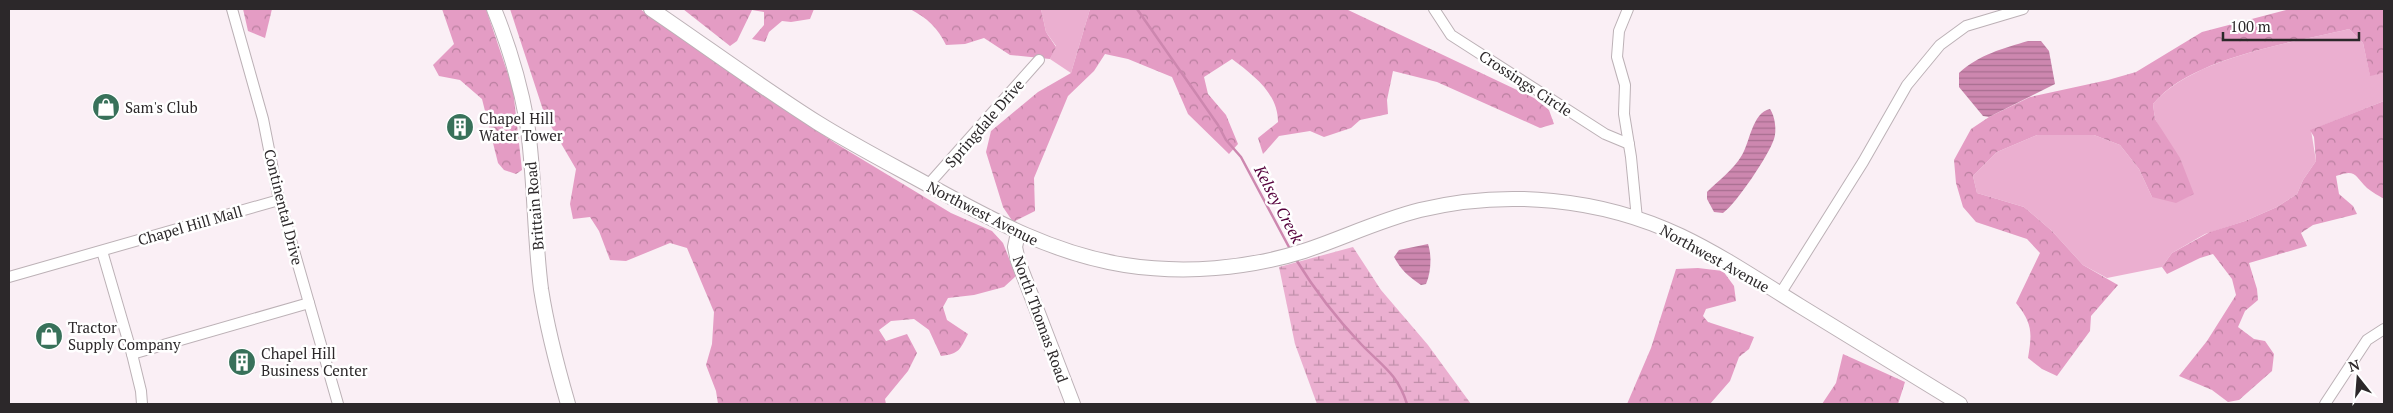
<svg xmlns="http://www.w3.org/2000/svg" width="2393" height="413" viewBox="0 0 2393 413" font-family="'PT Serif',serif">
<defs>
<pattern id="forest-crowns" width="20" height="18" patternUnits="userSpaceOnUse" patternTransform="scale(1.25)"><rect width="20" height="18" fill="#e49cc4"/><path d="M2 6a3 3 0 1 1 6 0M12 15a3 3 0 1 1 6 0" fill="none" stroke="#b97f9f"/></pattern>
<pattern id="wetland-marsh" width="20" height="14" patternUnits="userSpaceOnUse" patternTransform="scale(1.25)"><rect width="20" height="14" fill="#ebafd0"/><path d="M1 5h8M5 5V1M11 12h8M15 12V8" fill="none" stroke="#bf8ea9"/></pattern>
<pattern id="water-rules" width="6" height="5" patternUnits="userSpaceOnUse" patternTransform="scale(1.25)"><rect width="6" height="5" fill="#cd87af"/><path d="M0 2.5h6" fill="none" stroke="#a76e8f"/></pattern>
</defs>
<rect width="100%" height="100%" fill="#faeff5"/>
<g fill="#ebafd0">
<polygon points="1041,9 1090,9 1071,73 1050,59 1056,46 1046,32"/>
<path d="M2349 29 2363 43 2370 75 2384 73V101L2311 130 2316 161 2303 180 2297 194 2277 207 2245 221 2205 234 2172 253 2162 267 2107 278 2083 265 2052 231 2024 207 1977 193 1973 176 1997 152 2037 135H2094L2120 145 2139 169 2152 197 2165 137 2155 119 2153 104C2192 57 2292 43 2349 29Z"/>
</g>
<g fill="url(#forest-crowns)">
<polygon points="243,9 272,9 265,38 248,31"/>
<polygon points="442,9 486,9 513,89 522,170 516,174 504,170 498,163 482,99 460,80 439,76 433,65 454,44"/>
<path d="M510 9H640L835 143 951 213 992 231 1003 243 1016 276 1004 287 974 295 948 298 943 307 947 320 968 334C960 349 960 354 941 356L929 330 914 319 891 321 879 330 886 341 907 334 917 353 908 371 885 399 886 404H718L716 391 706 365 712 344 714 312 687 248 670 243 626 261 610 260 599 231 590 217 573 219 570 204 576 169 545 116Z"/>
<polygon points="683,9 814,9 810,19 791,22 782,21 769,32 765,42 752,39 764,25 764,12 752,10 737,41 730,46"/>
<path d="M910 9H1041L1046 32 1056 47 1050 59 1010 55 984 38 965 44 946 45C938 28 927 18 910 9Z"/>
<path d="M1090 9H1346L1534 98 1549 110 1554 124 1540 128 1437 82 1393 71 1387 100 1388 114 1360 120 1351 128 1324 137 1310 131 1279 136 1263 154 1258 138 1278 122C1278 93 1253 75 1232 59L1204 77 1208 94 1226 115 1238 144 1229 154 1188 114 1172 77 1128 59 1105 54 1094 71 1068 96 1034 178 1035 211 1013 222 1003 207 986 152 991 131 1038 92 1071 73Z"/>
<path d="M2290 9H2384V73L2370 76 2363 43 2349 29C2292 43 2191 57 2153 104L2155 119 2180 158 2194 194 2176 203 2152 197 2139 169 2120 145 2094 135H2037L1997 152 1973 176 1977 193 2024 207 2052 231 2083 265 2118 285 2091 316 2090 331 2057 376 2042 369 2028 358C2032 333 2033 324 2016 303L2040 253 2027 239 1976 222 1963 207 1956 183 1954 160 1971 129 1989 117 2030 97 2108 80 2136 72 2202 32Z"/>
<path d="M2384 101V199C2379 196 2372 192 2367 188 2354 175 2356 169 2336 176L2339 194 2353 206 2357 214 2313 225 2301 233 2307 246 2249 263 2257 289 2258 300 2245 311 2238 327 2254 339 2265 341 2274 354 2272 371 2239 400 2228 402 2212 390 2179 376 2207 341 2236 295 2232 279 2213 254 2200 258 2167 274 2162 267 2172 253 2210 232 2245 221 2277 207 2297 194 2303 180 2316 161 2314 137 2310 130Z"/>
<polygon points="1698,268 1723,271 1734,286 1736,301 1706,309 1703,316 1708,322 1754,337 1749,349 1739,357 1730,381 1710,404 1627,404 1651,348 1676,269"/>
<polygon points="1843,354 1905,382 1898,404 1822,404 1836,383"/>
</g>
<polygon fill="url(#wetland-marsh)" points="1353,247 1381,290 1428,345 1471,404 1317,404 1295,344 1279,267"/>
<g fill="url(#water-rules)">
<path d="M2028 41H2041L2049 51 2055 84 1989 117 1983 116 1959 87V73C1978 55 2004 48 2028 41Z"/>
<path d="M1770 109C1775 116 1777 131 1774 139 1769 155 1736 204 1723 213L1714 212 1707 199V192C1718 181 1734 169 1742 155 1750 142 1752 113 1770 109Z"/>
<path d="M1428 244C1432 256 1431 273 1426 284L1421 285C1409 277 1401 270 1394 257L1399 250Z"/>
</g>
<g fill="none" stroke-linecap="round" stroke-linejoin="round">
<g stroke="#cd87af" stroke-width="2.5">
<polyline points="1137,9 1218,125 1226,140 1241,157 1290,249"/>
<path d="M1295 258C1314 289 1336 318 1361 344 1382 366 1397 373 1407 404"/>
</g>
<g stroke="#bcb1b6" stroke-width="12">
<g id="street">
<polyline points="232,9 263,119 278,195 338,404"/>
<polyline points="1434,9 1451,35 1605,134 1629,144"/>
<polyline points="1628,9 1619,31 1617,57 1625,85 1624,114 1631,157 1637,219"/>
<polyline points="928,185 1039,60"/>
<polyline points="102,251 132,354"/>
<polyline points="9,277 279,200"/>
<polyline points="1780,294 1863,162 1907,85 1940,45 1966,26 2023,9"/>
<polyline points="142,404 141,391 132,354 309,303"/>
<polyline points="2325,404 2367,340 2384,329"/>
</g>
</g>
<g stroke="#bcb1b6" stroke-width="16">
<g id="secondary">
<path d="M494 9C509 46 520 83 527 122 535 177 534 234 541 289 547 328 557 366 568 404"/>
<path d="M651 9C707 47 761 87 818 123 855 146 894 166 932 187 994 221 1054 254 1125 265 1184 274 1247 269 1304 251 1343 238 1380 220 1420 210 1506 189 1601 198 1681 236 1723 256 1761 282 1800 306 1853 339 1907 371 1960 404"/>
<polyline points="1018,233 1015,247 1018,261 1073,404"/>
</g>
</g>
<use href="#street" stroke="#fff" stroke-width="10"/>
<use href="#secondary" stroke="#fff" stroke-width="14"/>
</g>
<defs>
<g id="shop-disc" transform="scale(1.4375)"><circle r="9.5" fill="#38715a" stroke="#fff"/><path d="M-5-2.5h2.3a2.7 3.5 0 0 1 5.4 0H5L5.5 6h-11ZM-1.5-2.5h3a1.5 2.3 0 0 0-3 0Z" fill="#fff"/></g>
<g id="building-disc" transform="scale(1.4375)"><circle r="9.5" fill="#38715a" stroke="#fff"/><path d="M-4-6H4V6H1V3H-1V6H-4ZM-2.5-4.3h1.7v1.8h-1.7ZM.8-4.3h1.7v1.8H.8ZM-2.5-1h1.7V.8h-1.7ZM.8-1h1.7V.8H.8Z" fill="#fff"/></g>
</defs>
<g fill-rule="evenodd">
<use href="#shop-disc" x="106" y="107"/>
<use href="#building-disc" x="460" y="127"/>
<use href="#shop-disc" x="49" y="336"/>
<use href="#building-disc" x="242" y="362"/>
</g>
<g text-anchor="middle" dominant-baseline="central" stroke-width="5" stroke-linejoin="round" paint-order="stroke">
<g font-size="15" fill="#2c282a" stroke="#fff">
<text transform="translate(1526 83) rotate(33)">Crossings Circle</text>
<text transform="translate(984 123) rotate(-49)">Springdale Drive</text>
<text transform="translate(534 206) rotate(-95)">Brittain Road</text>
<text transform="translate(284 207) rotate(76)">Continental Drive</text>
<text transform="translate(983 213) rotate(27)">Northwest Avenue</text>
<text transform="translate(190 225) rotate(-16)">Chapel Hill Mall</text>
<text transform="translate(1715 258) rotate(29)">Northwest Avenue</text>
<text transform="translate(1041 319) rotate(70)">North Thomas Road</text>
</g>
<g font-size="15" fill="#2c282a" stroke="#fff" text-anchor="start">
<text x="125" y="107">Sam's Club</text>
<text x="479" y="118">Chapel Hill<tspan x="479" dy="17">Water Tower</tspan></text>
<text x="68" y="327">Tractor<tspan x="68" dy="17">Supply Company</tspan></text>
<text x="261" y="353">Chapel Hill<tspan x="261" dy="17">Business Center</tspan></text>
</g>
<g font-size="16" font-style="italic" fill="#55003c" stroke="#fff">
<text transform="translate(1279 204) rotate(62)">Kelsey Creek</text>
</g>
</g>
<rect width="2393" height="413" fill="none" stroke="#2c282a" stroke-width="20"/>
<g transform="translate(2358 378) rotate(343)" stroke="#ffffff" stroke-width="4" paint-order="stroke">
<path d="M0-4L9 19L0 12L-9 19Z" fill="#2c282a"/>
<text y="-8" font-size="14" font-weight="bold" text-anchor="middle" fill="#2c282a">N</text>
</g>
<path d="M2223 32v8h136v-8" fill="none" stroke="#2c282a" stroke-width="2.5"/>
<text x="2230" y="32" font-size="15" fill="#2c282a" stroke="#ffffff" stroke-width="4" paint-order="stroke">100 m</text>
</svg>
